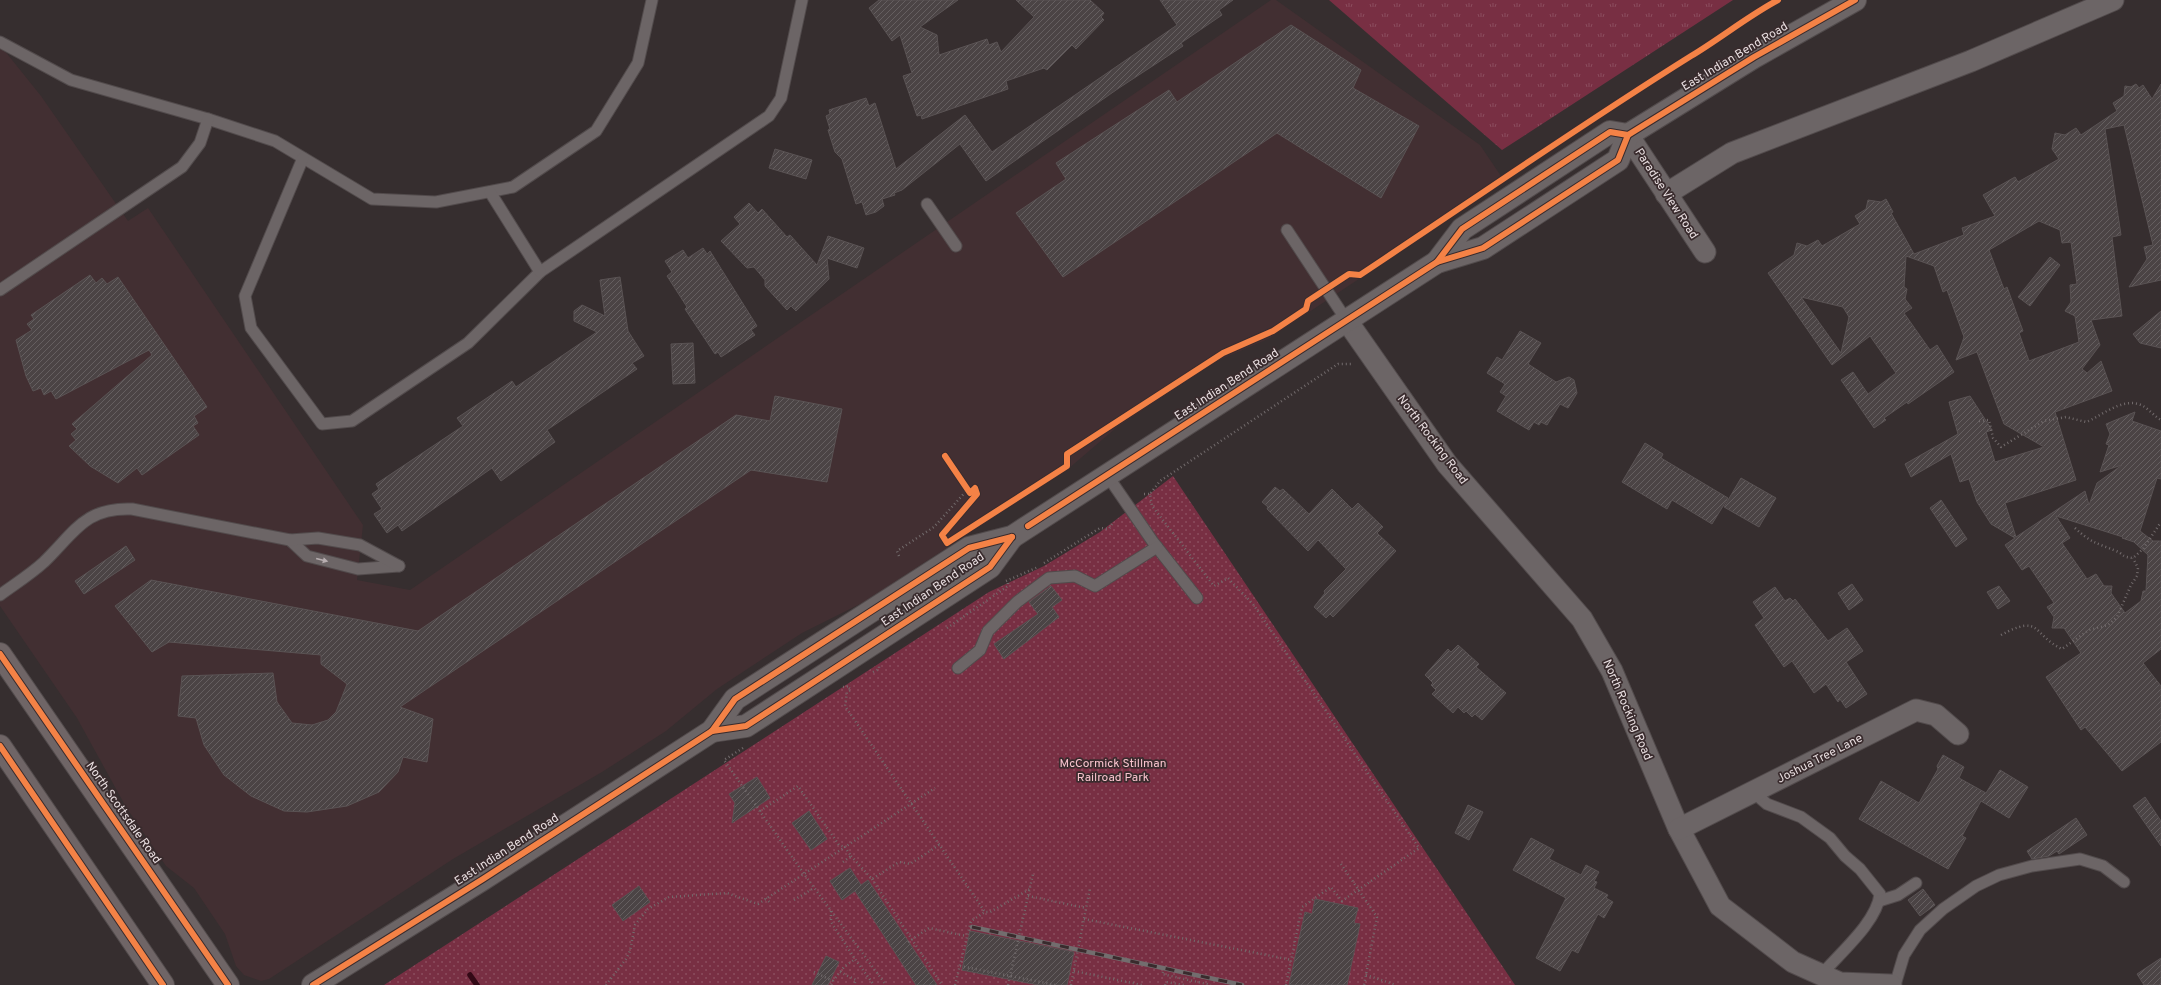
<svg xmlns="http://www.w3.org/2000/svg" width="2161" height="985" viewBox="0 0 2161 985" font-family="Overpass,sans-serif">
<defs>
<pattern id="grass-tufts" width="24" height="20" patternUnits="userSpaceOnUse"><rect width="24" height="20" fill="#782f43"/><path d="M3 7l-1-3M5 7V3M7 7l1-3M15 17l-1-3M17 17v-4M19 17l1-3" fill="none" stroke="#8b4d5e"/></pattern>
<pattern id="park-dots" width="8" height="8" patternUnits="userSpaceOnUse"><rect width="8" height="8" fill="#782f43"/><path d="M2 2h.1M6 6h.1" fill="none" stroke="#8b4d5e" stroke-width="1.8" stroke-linecap="round"/></pattern>
<pattern id="building-hatch" width="6" height="6" patternUnits="userSpaceOnUse"><rect width="6" height="6" fill="#4b4445"/><path d="M-1 1l2-2M0 6l6-6M5 7l2-2" fill="none" stroke="#655f60"/></pattern>
</defs>
<rect width="100%" height="100%" fill="#362e2f"/>
<polygon fill="#422f32" points="1271,0 1276,0 1480,145 1505,182 1270,338 1217,361 1117,427 1068,469 864,602 802,633 717,689 666,731 602,772 453,859 269,979 261,981 244,975 236,966 225,934 194,888 166,866 126,807 77,718 0,606 0,45 41,96 128,221 148,208 363,525 357,580 410,590"/>
<polygon fill="url(#grass-tufts)" points="1329,0 1733,0 1502,150"/>
<polygon fill="url(#park-dots)" points="1173,476 1515,985 384,985 989,592 1044,566 1100,532"/>
<g fill="none" stroke-linecap="round" stroke-linejoin="round">
<polyline stroke="#330916" stroke-width="5.5" points="470,975 477,985"/>
</g>
<g fill="url(#building-hatch)" stroke="#5a5354" fill-rule="evenodd">
<polygon points="879,0 958,0 920,27 937,35 939,55 987,39 989,45 997,42 1001,52 1034,17 1016,0 1090,0 1104,13 1101,17 1104,20 1076,49 1072,45 1047,70 1044,68 1006,81 1008,89 922,119 921,115 917,116 903,76 912,73 900,35 892,41 869,8"/>
<polygon points="1160,0 1233,0 1219,10 1222,15 1181,43 1183,46 1119,88 986,181 960,144 902,190 894,193 895,195 882,199 884,206 876,212 866,215 862,202 856,204 842,159 835,152 828,130 830,129 826,116 830,114 829,110 866,98 869,106 875,103 896,169 965,115 992,152 1177,25"/>
<polygon points="1291,25 1361,70 1353,88 1419,126 1381,198 1277,133 1063,277 1016,213 1066,179 1056,163 1169,90 1177,102"/>
<path d="M2136 84 2139 88 2143 85 2152 99 2161 84V280L2129 287 2147 259 2144 247 2153 245 2124 125 2105 129 2121 235 2112 237 2122 316 2091 320 2100 345 2082 369 2087 373 2101 361 2112 391 2055 412 2076 480 2005 503 2016 537 2085 491 2089 505 2097 483 2122 465 2100 472 2109 445 2106 444 2110 434 2106 424 2135 412 2132 421 2161 431V479L2157 478 2140 531 2153 541H2161V649L2143 663 2161 686V742L2122 771 2085 727 2081 730 2046 677 2081 653 2064 628H2052L2054 617 2047 607 2054 603 2029 566 2022 570 2005 545 2015 538 1991 524 1977 502 1969 479 1960 482 1951 454 1911 477 1905 464 1958 434 1949 402 1970 396 1992 430 1986 432 1995 462 2044 447 2004 424 1977 352 1956 360 1964 337 1947 290 1943 292 1934 266 1906 256 1904 287 1907 289 1905 299 1912 308 1904 313 1930 350 1937 345 1954 372 1908 404 1907 402 1884 418 1886 420 1874 428 1841 380 1853 372 1868 394 1896 373 1870 336 1832 365 1768 273 1794 255 1797 243 1807 246 1818 240 1822 246 1860 224 1855 216 1866 209 1868 200 1881 202 1886 199 1893 212 1891 213 1914 254 1964 235 1962 228 1995 216 1983 195 2015 177 2018 182 2059 159 2052 149 2055 133 2065 135 2076 128 2081 135 2117 111 2113 103 2124 96 2125 86 2131 87ZM2039 221 2060 230 2062 243 2071 242 2077 284 2070 285 2071 302 2065 311 2075 316 2079 342 2029 361 2019 333 2023 331 2007 287 2004 289 1989 250ZM1801 297 1843 307 1849 317 1841 353ZM2056 516 2123 537 2122 538 2134 542 2148 555 2146 591H2143L2141 601 2125 613 2111 593 2112 586H2104L2096 574 2087 579 2062 543 2070 538Z"/>
<polygon points="775,149 812,160 806,179 769,168"/>
<polygon points="749,203 758,213 762,209 787,237 790,235 817,265 828,236 864,248 857,268 827,258 829,279 796,311 791,306 787,310 765,286 765,280 754,267 747,268 721,241 740,224 734,217"/>
<polygon points="703,248 707,254 710,251 757,326 751,330 755,335 721,357 718,352 715,354 685,309 687,307 667,276 672,272 665,261 683,250 688,258"/>
<polygon points="2050,257 2060,265 2030,306 2018,297"/>
<polygon points="90,275 96,283 102,278 107,284 118,277 207,407 194,416 198,423 193,426 199,435 142,475 137,468 118,483 90,466 69,446 76,440 71,434 77,429 72,424 152,355 149,350 56,399 51,391 44,395 41,388 33,391 26,376 16,340 32,330 27,324 34,319 31,315"/>
<polygon points="620,277 628,331 644,356 632,363 637,369 547,430 555,442 501,481 492,468 402,531 398,525 387,533 374,514 382,509 372,494 379,489 376,484 463,426 457,418 475,406 512,381 516,387 597,332 574,321 574,311 582,305 605,316 600,280"/>
<polygon points="2161,311 2161,348 2140,343 2133,334"/>
<polygon points="1520,331 1541,343 1528,364 1556,382 1569,377 1574,380 1577,393 1568,408 1560,404 1547,425 1541,422 1539,425 1534,422 1529,430 1497,411 1506,396 1500,392 1505,384 1487,373 1497,357 1502,360"/>
<polygon points="693,343 695,383 673,384 671,344"/>
<polygon points="775,396 842,409 827,482 751,470 400,707 433,719 427,762 403,757 398,772 379,792 347,806 307,812 284,811 251,796 224,775 204,745 196,718 178,716 182,676 273,673 277,702 292,723 312,725 328,720 336,712 347,684 321,664 321,655 169,642 152,652 115,606 151,580 418,631 736,415 770,421"/>
<polygon points="1645,443 1663,454 1661,458 1728,498 1712,524 1672,500 1667,509 1622,482"/>
<polygon points="1741,478 1776,498 1759,527 1724,507"/>
<polygon points="1275,487 1280,491 1283,489 1309,514 1332,489 1352,509 1358,503 1383,527 1377,533 1396,551 1333,617 1330,614 1326,618 1314,607 1325,593 1324,591 1346,569 1318,540 1308,551 1267,509 1268,507 1262,502"/>
<polygon points="1941,500 1967,539 1956,547 1930,508"/>
<polygon points="126,546 135,560 84,594 75,581"/>
<polygon points="1852,584 1863,600 1849,610 1838,593"/>
<polygon points="1051,586 1062,600 1052,607 1059,617 1004,659 994,644 1038,614 1029,602"/>
<polygon points="1999,586 2010,601 1998,609 1987,592"/>
<polygon points="1775,587 1785,601 1790,598 1793,601 1795,599 1828,641 1847,628 1863,651 1846,662 1867,694 1846,708 1840,699 1838,702 1826,684 1814,693 1792,661 1784,667 1755,625 1764,618 1753,602"/>
<polygon points="1458,645 1479,664 1476,667 1506,693 1482,720 1475,714 1472,717 1466,711 1464,713 1458,707 1453,713 1432,694 1436,690 1431,685 1433,683 1425,675 1448,649 1451,652"/>
<polygon points="1943,755 1964,767 1959,778 1986,793 2000,770 2028,787 2009,818 1981,801 1962,836 1966,838 1948,869 1859,819 1881,781 1919,803 1938,769 1937,766"/>
<polygon points="757,777 770,798 732,823 735,803 729,794"/>
<polygon points="2145,797 2161,821 2161,846 2133,806"/>
<polygon points="1468,805 1483,812 1469,840 1455,833"/>
<polygon points="809,811 827,839 811,850 792,823"/>
<polygon points="2076,818 2087,835 2059,854 2057,851 2049,856 2032,859 2027,851"/>
<polygon points="1531,838 1554,850 1549,859 1581,875 1586,865 1599,872 1594,881 1597,882 1594,888 1608,895 1606,898 1613,902 1604,918 1598,914 1578,953 1572,950 1560,971 1536,958 1566,898 1513,870"/>
<polygon points="850,868 861,885 868,880 937,985 916,985 855,891 842,900 830,881"/>
<polygon points="639,886 650,902 623,921 612,905"/>
<polygon points="1923,889 1935,905 1920,916 1908,900"/>
<polygon points="1315,899 1358,908 1354,923 1360,924 1347,985 1289,985 1305,912 1312,914"/>
<polygon points="970,931 1074,952 1067,985 1038,985 962,970"/>
<polygon points="826,956 839,962 828,985 812,985"/>
<polygon points="2161,958 2161,985 2144,985 2137,974"/>
</g>
<g fill="none" stroke-linecap="round" stroke-linejoin="round">
<g stroke="#524b4c" stroke-width="13">
<g id="service">
<polyline points="0,42 71,80 208,119 275,141 372,199 436,202 513,187 596,131 638,63 652,0"/>
<polyline points="303,158 245,296 251,328 322,424 352,421 468,343 540,272 769,116 781,98 802,0"/>
<polyline points="490,192 540,272"/>
<polyline points="927,204 956,246"/>
<polyline points="1287,230 1347,321"/>
<polyline points="0,290 182,167 200,143 208,119"/>
<polyline points="1107,475 1153,542 1197,598"/>
<polyline points="290,540 307,556 358,569 399,566"/>
<path d="M0 595C15 584 31 574 44 562 75 532 85 507 132 509L290 540 318 538 360 545 399 566"/>
<polyline points="958,668 980,650 988,631 1017,602 1049,578 1075,576 1095,586 1157,547"/>
<path d="M1753 792 1767 804 1801 817 1830 838 1845 856 1860 869 1880 894C1877 922 1840 953 1821 975"/>
<polyline points="1879,901 1898,895 1916,883"/>
<polyline points="1895,985 1904,955 1920,930 1943,909 1976,886 1999,875 2032,866 2080,859 2103,866 2124,882"/>
</g>
</g>
<g stroke="#524b4c" stroke-width="23">
<g id="minor">
<polyline points="1628,135 1705,252"/>
<polyline points="1666,194 1732,153 1971,61 2113,0"/>
<polyline points="1347,321 1447,464 1582,619 1612,671 1678,827 1720,906 1793,962 1840,983 1891,985"/>
<polyline points="1679,829 1916,710 1936,715 1958,734"/>
</g>
</g>
<g stroke="#524b4c" stroke-width="24">
<g id="secondary">
<polyline points="1437,262 1462,229 1610,132 1628,135"/>
<polyline points="712,731 746,726 826,674 990,567 1012,537"/>
<polyline points="313,985 483,879 712,731 735,699 969,548 1012,537 1437,262 1483,248 1618,160 1628,135 1754,57 1855,0"/>
</g>
</g>
<g stroke="#524b4c" stroke-width="24">
<g id="primary">
<polyline points="0,654 228,985"/>
<polyline points="0,746 163,985"/>
</g>
</g>
<g stroke="#726b6c" stroke-width="2.5" stroke-dasharray="1 3" stroke-linecap="butt">
<path d="M1979 421 1989 420 1993 438 2001 447 2044 421 2066 417 2086 422C2102 416 2122 397 2141 405 2148 408 2154 416 2161 420"/>
<polyline points="1144,494 1150,494"/>
<path d="M2075 528C2091 543 2097 543 2116 551 2124 554 2121 557 2133 558L2143 549 2161 522"/>
<polyline points="899,556 897,551 934,527 968,489"/>
<polyline points="1044,563 1100,528 1109,529 1112,524"/>
<polyline points="1006,581 1038,567"/>
<polyline points="947,628 1008,586 1008,581"/>
<path d="M2001 635C2042 613 2032 635 2062 649L2089 630 2108 625 2117 617 2131 585 2137 576 2138 568 2133 558"/>
<polyline points="873,672 879,669 879,664"/>
<polyline points="843,687 851,686"/>
<polyline points="849,688 851,690 847,692 845,706 985,912"/>
<polyline points="743,748 724,760 804,874 886,985"/>
<polyline points="760,811 798,786 839,845 845,847"/>
<polyline points="851,856 872,879 899,862 910,864 939,845"/>
<polyline points="843,862 851,856 845,847 935,788"/>
<polyline points="1341,864 1377,917 1364,985"/>
<polyline points="872,879 942,985"/>
<polyline points="1028,896 1086,908"/>
<polyline points="766,898 770,903"/>
<polyline points="794,900 814,888"/>
<polyline points="831,911 831,922 855,959"/>
<polyline points="1084,919 1292,960"/>
<polyline points="908,942 929,928 966,936"/>
<polyline points="960,966 1056,985"/>
<polyline points="1074,971 1142,985"/>
<polyline points="814,972 833,981 831,985"/>
<polyline points="840,972 856,980 854,985"/>
<polyline points="1163,972 1162,974 1211,985"/>
<polyline points="1366,975 1396,985"/>
<polyline points="833,981 844,967 855,959 874,985"/>
<polyline points="606,985 626,959 630,951 635,925 648,909 669,897 727,893 758,904 845,847"/>
<polyline points="955,985 971,921 985,912 990,912 1030,889"/>
<polyline points="1008,985 1033,874"/>
<polyline points="1071,985 1090,888"/>
<polyline points="1165,985 1166,982 1184,985"/>
<polyline points="1286,985 1302,907 1331,887 1342,901 1419,848 1253,604 1228,578 1214,586 1152,506 1150,494 1160,481 1338,364 1353,364"/>
</g>
<use href="#service" stroke="#6c6566" stroke-width="11"/>
<use href="#minor" stroke="#6c6566" stroke-width="21"/>
<use href="#secondary" stroke="#6c6566" stroke-width="22"/>
<use href="#primary" stroke="#6f6566" stroke-width="22"/>
<g stroke="#726d6e" stroke-width="4.5">
<polyline id="rail" points="972,927 1242,985"/>
</g>
<use href="#rail" stroke="#392b2d" stroke-width="3" stroke-dasharray="9" stroke-linecap="butt"/>
<g stroke="#392b2d" stroke-width="8">
<g id="cycleway">
<polyline points="1437,262 1462,229 1610,132 1628,135"/>
<path d="M945 456 970 493 975 488 977 494 942 535 947 543 1067 466V454L1223 353 1273 331 1306 309 1308 301 1349 274 1360 275C1470 202 1579 126 1691 56 1721 38 1748 16 1778 0"/>
<polyline points="1028,526 1437,262 1483,248 1618,160 1628,135 1754,57 1855,0"/>
<polyline points="0,654 228,985"/>
<polyline points="712,731 746,726 826,674 990,567 1012,537"/>
<polyline points="0,746 163,985"/>
<polyline points="313,985 483,879 712,731 735,699 969,548 1012,537"/>
</g>
</g>
<use href="#cycleway" stroke="#f48246" stroke-width="6"/>
</g>
<defs><path id="oneway-solid" d="M-6-.8H1V-3.2L6.5 0L1 3.2V.8H-6Z"/></defs>
<use fill="#b7aeb0" href="#oneway-solid" transform="translate(322 560) rotate(14)"/>
<g text-anchor="middle" dominant-baseline="central" stroke-width="3.5" stroke-linejoin="round" paint-order="stroke">
<g font-size="12" fill="#e9dfe1" stroke="#392b2d">
<text transform="translate(1735 57) rotate(-31)">East Indian Bend Road</text>
<text transform="translate(1666 194) rotate(57)">Paradise View Road</text>
<text transform="translate(1227 385) rotate(-33)">East Indian Bend Road</text>
<text transform="translate(1432 440) rotate(53)">North Rocking Road</text>
<text transform="translate(933 590) rotate(-34)">East Indian Bend Road</text>
<text transform="translate(1627 710) rotate(67)">North Rocking Road</text>
<text transform="translate(1820 759) rotate(-27)">Joshua Tree Lane</text>
<text transform="translate(123 813) rotate(55)">North Scottsdale Road</text>
<text transform="translate(507 850) rotate(-33)">East Indian Bend Road</text>
</g>
<g font-size="12" fill="#f8c3cd" stroke="#392b2d">
<text x="1113" y="764">McCormick Stillman<tspan x="1113" dy="14">Railroad Park</tspan></text>
</g>
</g>
</svg>
